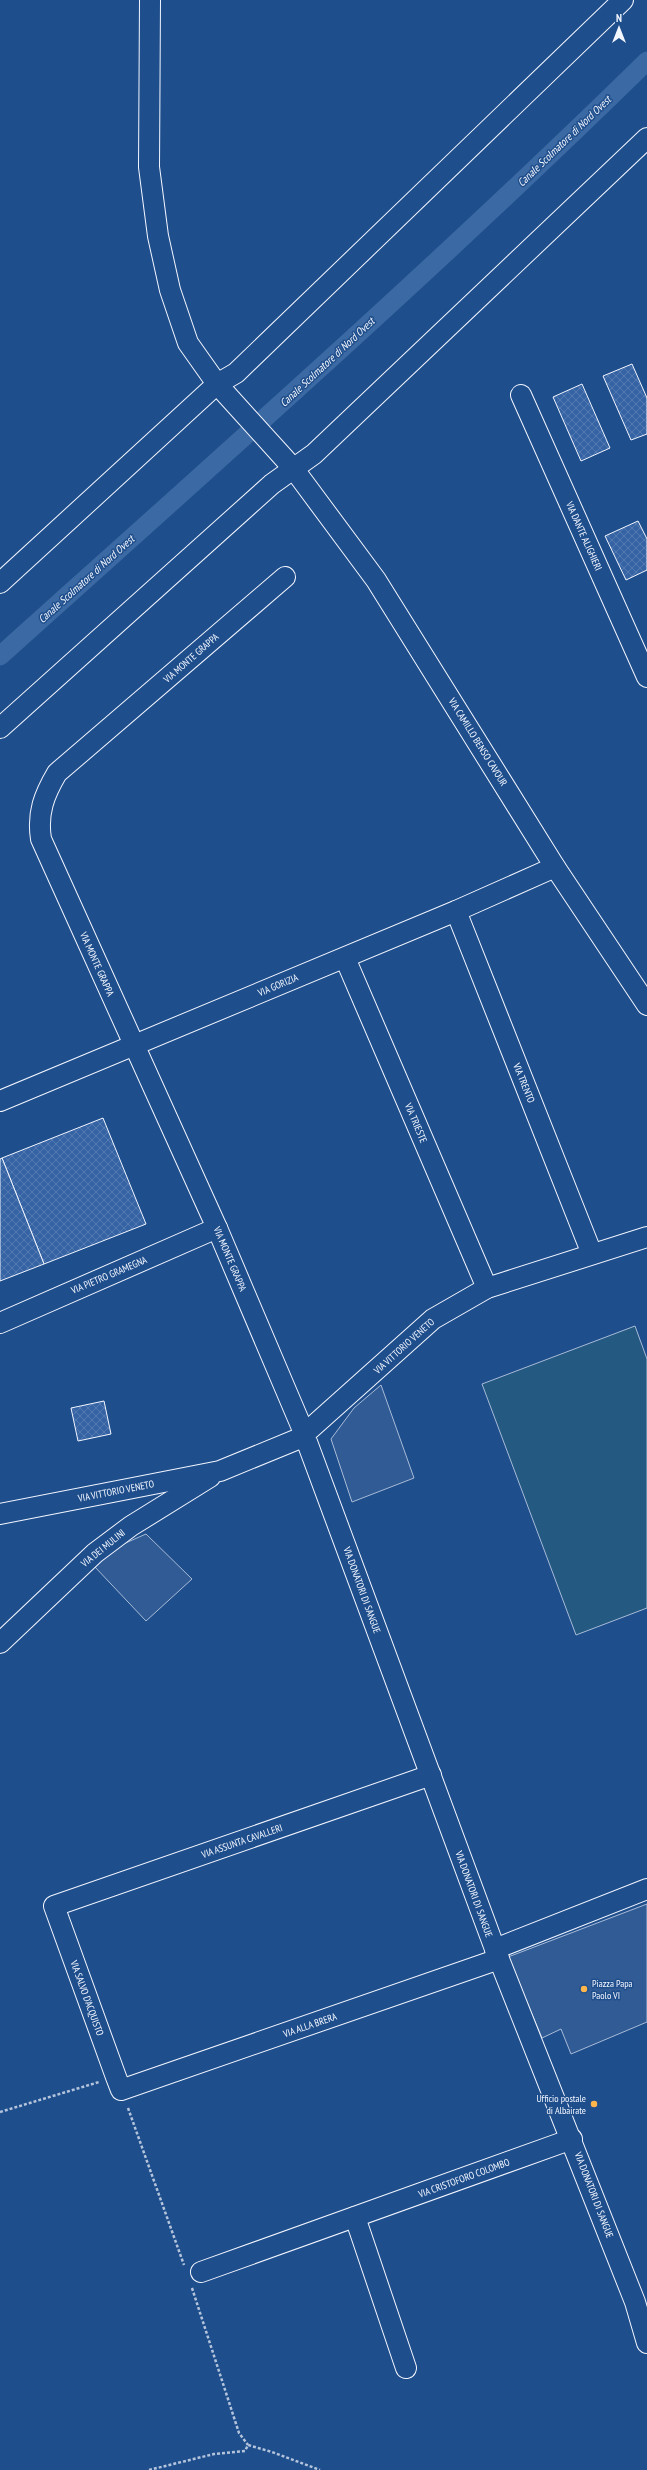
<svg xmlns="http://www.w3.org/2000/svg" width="647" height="2470" viewBox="0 0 647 2470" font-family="'PT Sans Narrow',sans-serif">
<defs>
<pattern id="building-cross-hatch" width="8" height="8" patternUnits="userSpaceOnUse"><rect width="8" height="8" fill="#3563a3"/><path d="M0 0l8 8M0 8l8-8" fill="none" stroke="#537ab1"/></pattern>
</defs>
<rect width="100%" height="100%" fill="#1f4e8c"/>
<polygon fill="#245a82" stroke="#a8bbd7" points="635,1326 647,1359 647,1608 576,1635 482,1384"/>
<g fill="#305b95" stroke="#a8bbd7">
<polygon points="381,1385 414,1478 352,1502 331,1439 354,1408"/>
<polygon points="146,1534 192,1579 146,1621 94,1566 121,1545"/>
<polygon points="647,1904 647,2022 571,2054 561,2029 542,2038 508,1957"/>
</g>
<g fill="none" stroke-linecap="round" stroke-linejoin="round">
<path stroke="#3b69a3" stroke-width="19" d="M0 656C218 460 438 266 647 61"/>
</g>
<g fill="url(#building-cross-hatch)" stroke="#f2f6ff">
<polygon points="632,364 647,398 647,434 631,440 603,376"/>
<polygon points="582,384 610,448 581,461 553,397"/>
<polygon points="638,521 647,539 647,570 626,580 605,536"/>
<polygon points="103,1118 146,1224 44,1264 2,1158"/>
<polygon points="2,1158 44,1264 0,1281 0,1159"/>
<polygon points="104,1401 111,1434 78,1441 71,1408"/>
</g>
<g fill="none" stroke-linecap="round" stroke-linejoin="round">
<g stroke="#f2f6ff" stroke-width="22">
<g id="minor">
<polyline points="150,0 149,167 158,236 170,290 188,343 217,384 293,468 376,580 555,867 647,1005"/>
<polyline points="521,395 647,677"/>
<path d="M285 577 57 773C44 795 37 813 41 839L217 1228 302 1428"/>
<polyline points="0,583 217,384 236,373 623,0"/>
<polyline points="0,728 272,484 314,454 647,138"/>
<polyline points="456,911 592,1254"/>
<polyline points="345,958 487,1288"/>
<polyline points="0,1101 456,911 555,867"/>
<polyline points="0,1323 217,1228"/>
<polyline points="310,1429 433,1319 487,1288 647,1237"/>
<polyline points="307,1442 495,1949 635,2302 647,2343"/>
<polyline points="0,1514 220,1471 298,1439"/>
<polyline points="0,1643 95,1553 131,1526 210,1477"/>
<polyline points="431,1775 54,1906 116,2077 121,2090 499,1959"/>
<polyline points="495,1949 647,1889"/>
<polyline points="355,2217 406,2368"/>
<polyline points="201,2272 572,2139"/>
</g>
</g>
<g stroke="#b3c4dc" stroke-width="2.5" stroke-dasharray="3 2" stroke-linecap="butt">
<polyline points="128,2108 184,2265"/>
<polyline points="0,2112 99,2082"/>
<polyline points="192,2288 239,2433 248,2445"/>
<polyline points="149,2470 214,2454 245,2451 248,2445 272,2452 320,2470"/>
</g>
<use href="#minor" stroke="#1f4e8c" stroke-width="20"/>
</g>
<g fill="#ffb74d" stroke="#1f4e8c" stroke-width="1.5">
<circle cx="584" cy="1989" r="4"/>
<circle cx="594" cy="2104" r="4"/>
</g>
<g text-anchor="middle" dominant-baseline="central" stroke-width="3" stroke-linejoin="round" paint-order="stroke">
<g font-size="10" fill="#f2f6ff" stroke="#1f4e8c">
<text transform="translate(584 536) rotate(66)">VIA DANTE ALIGHIERI</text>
<text transform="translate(191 658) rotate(-41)">VIA MONTE GRAPPA</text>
<text transform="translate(478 742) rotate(58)">VIA CAMILLO BENSO CAVOUR</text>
<text transform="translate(97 964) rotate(66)">VIA MONTE GRAPPA</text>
<text transform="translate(278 985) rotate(-23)">VIA GORIZIA</text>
<text transform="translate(524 1083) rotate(68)">VIA TRENTO</text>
<text transform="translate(416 1123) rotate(67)">VIA TRIESTE</text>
<text transform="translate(230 1259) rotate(67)">VIA MONTE GRAPPA</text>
<text transform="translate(109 1275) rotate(-23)">VIA PIETRO GRAMEGNA</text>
<text transform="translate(404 1346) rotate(-42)">VIA VITTORIO VENETO</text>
<text transform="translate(116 1491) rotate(-11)">VIA VITTORIO VENETO</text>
<text transform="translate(103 1548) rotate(-39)">VIA DEI MULINI</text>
<text transform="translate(362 1590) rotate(70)">VIA DONATORI DI SANGUE</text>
<text transform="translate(242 1841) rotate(-19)">VIA ASSUNTA CAVALLERI</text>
<text transform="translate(474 1894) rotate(70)">VIA DONATORI DI SANGUE</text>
<text transform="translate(87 1998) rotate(70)">VIA SALVO D'ACQUISTO</text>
<text transform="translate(310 2025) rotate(-19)">VIA ALLA BRERA</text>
<text transform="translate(464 2178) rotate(-20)">VIA CRISTOFORO COLOMBO</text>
<text transform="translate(594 2195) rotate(69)">VIA DONATORI DI SANGUE</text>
</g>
<g font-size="10" fill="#f2f6ff" stroke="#1f4e8c" text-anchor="start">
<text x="592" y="1983">Piazza Papa<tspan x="592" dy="12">Paolo VI</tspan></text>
<text x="586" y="2098" text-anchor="end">Ufficio postale<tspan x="586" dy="12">di Albairate</tspan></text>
</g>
<g font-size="11" font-style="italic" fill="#f2f6ff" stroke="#1f4e8c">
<text transform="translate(564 141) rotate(-44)">Canale Scolmatore di Nord Ovest</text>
<text transform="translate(327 362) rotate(-43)">Canale Scolmatore di Nord Ovest</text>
<text transform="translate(86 579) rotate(-42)">Canale Scolmatore di Nord Ovest</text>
</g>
</g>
<g transform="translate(619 28)" stroke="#1f4e8c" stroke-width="3" paint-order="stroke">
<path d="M0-3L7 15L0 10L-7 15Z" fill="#f2f6ff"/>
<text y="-6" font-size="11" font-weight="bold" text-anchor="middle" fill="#f2f6ff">N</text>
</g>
</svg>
